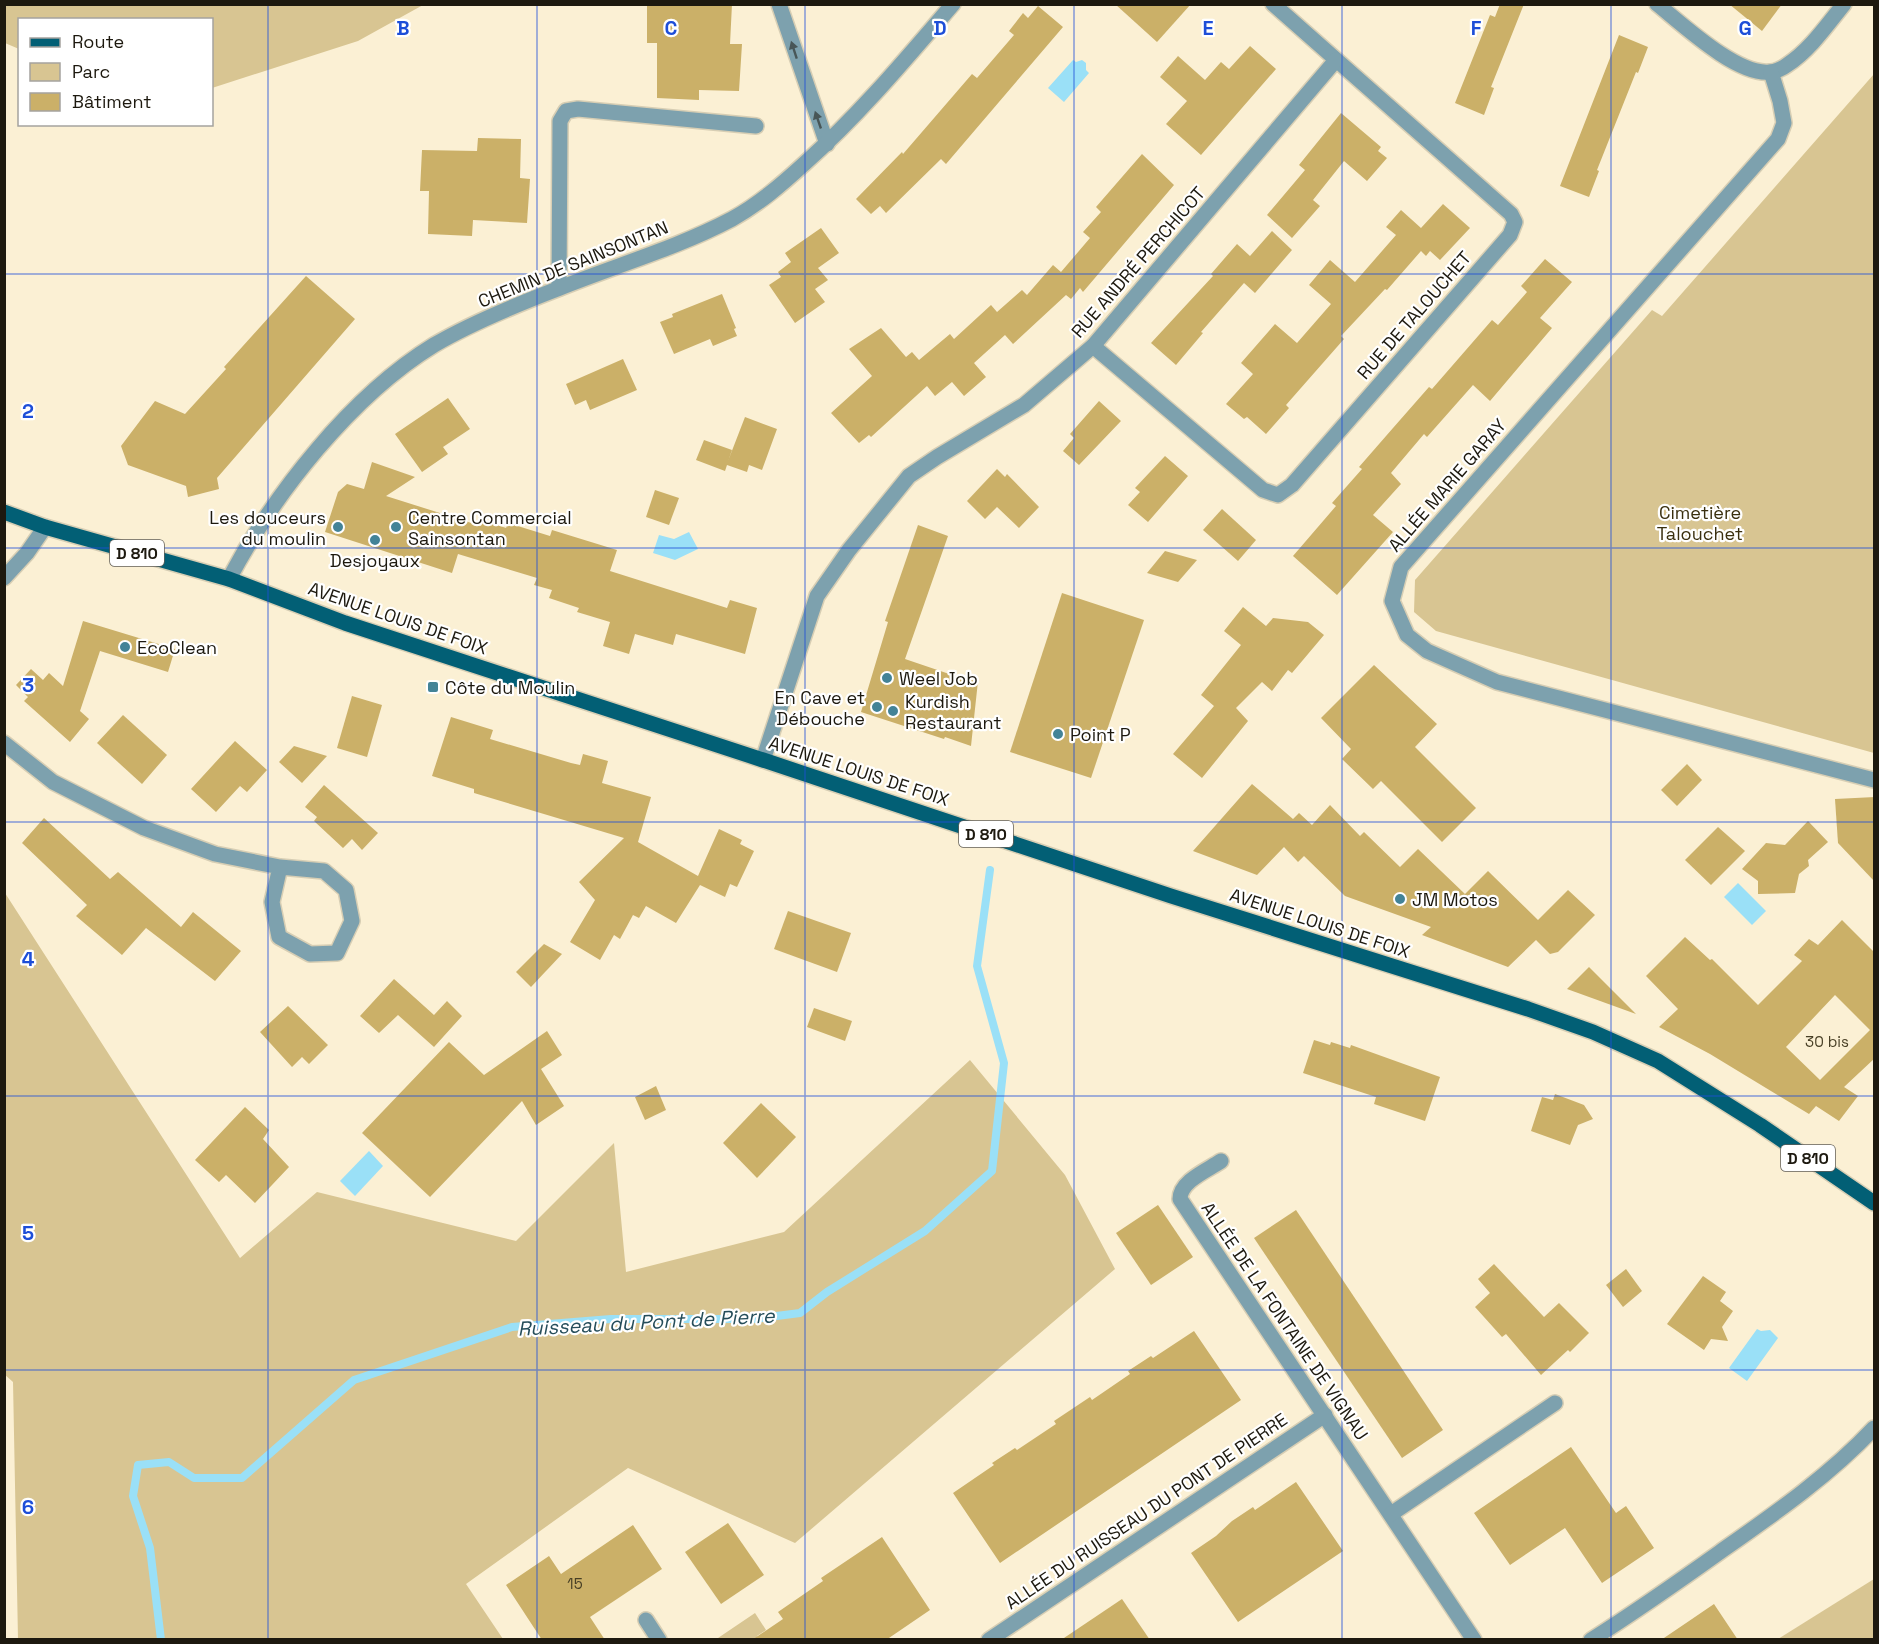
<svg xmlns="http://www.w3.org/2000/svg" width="1879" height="1644" viewBox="0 0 1879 1644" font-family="'Space Grotesk',sans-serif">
<rect width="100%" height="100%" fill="#fbf0d4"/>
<g fill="#d8c592">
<polygon points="4,5 5,4 423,5 358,41 212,88 212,20 20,20 19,49 5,43"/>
<polygon points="1874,74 1874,753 1436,631 1414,612 1415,580 1652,310 1662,316"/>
<polygon points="5,893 240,1258 317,1192 516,1241 614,1143 626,1272 784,1232 970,1060 1065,1175 1115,1269 795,1543 628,1468 466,1584 503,1639 18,1639 13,1382 4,1374"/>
<polygon points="1874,1579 1874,1639 1778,1639"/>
<polygon points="755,1613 766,1630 757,1636 759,1639 719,1640 718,1638"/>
</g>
<g fill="#9ae0f7">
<polygon points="1073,60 1076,62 1082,60 1086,63 1086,70 1089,73 1064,102 1048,88"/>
<polygon points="689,532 698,549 675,560 653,553 659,535 674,539"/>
<polygon points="1738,883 1766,911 1752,925 1724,897"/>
<polygon points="369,1151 383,1166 355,1196 340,1181"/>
<polygon points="1757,1329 1761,1331 1770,1330 1778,1338 1747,1381 1729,1368"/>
</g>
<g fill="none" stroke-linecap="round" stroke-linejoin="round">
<polyline stroke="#9ae0f7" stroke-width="8" points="161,1640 150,1548 133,1496 138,1465 169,1462 194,1478 242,1478 354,1380 512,1327 611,1319 753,1319 800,1313 827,1292 925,1231 992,1171 1004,1063 977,966 990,870"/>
</g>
<g fill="#cbb068" fill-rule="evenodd">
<polygon points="647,4 732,4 730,44 742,44 739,91 699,90 699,100 657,98 657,43 647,43"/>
<polygon points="1115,4 1191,4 1157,42"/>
<polygon points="1500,4 1524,4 1491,87 1494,88 1484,115 1455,103 1490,15 1495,17"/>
<polygon points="1729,4 1782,4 1762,31"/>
<polygon points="1038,6 1063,27 946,164 941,159 886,213 880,206 871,214 856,199 902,152 903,154 972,74 977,78 1014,35 1009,31 1023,13 1028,18"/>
<polygon points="1619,35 1648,47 1638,73 1636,72 1597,170 1599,171 1589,197 1560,186"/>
<polygon points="1250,46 1276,69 1201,155 1166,124 1187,101 1160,77 1178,56 1205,80 1221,62 1229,69"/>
<polygon points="1341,113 1381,147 1378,151 1387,158 1367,181 1344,161 1313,200 1320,206 1292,238 1267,215 1305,170 1299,165"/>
<polygon points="478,138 521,139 520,178 530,179 527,223 473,220 472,236 428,234 429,191 420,191 422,150 477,151"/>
<polygon points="1142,154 1174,185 1083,292 1080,288 1071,299 1066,295 1013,344 1005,335 974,363 986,377 964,396 952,382 935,396 927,386 871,437 869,435 859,443 831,413 872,376 849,349 881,328 906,357 912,352 919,360 950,334 954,339 991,305 997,312 1022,290 1027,295 1053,265 1061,272 1090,238 1083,232 1101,212 1096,207"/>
<polygon points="1443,204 1470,228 1440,260 1430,251 1426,256 1421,251 1387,290 1385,289 1341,336 1344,339 1286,405 1289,408 1266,434 1247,417 1244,419 1226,404 1253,374 1241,363 1275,324 1297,343 1331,304 1309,285 1330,260 1355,282 1396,235 1386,227 1401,210 1421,228"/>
<polygon points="821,228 839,253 818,268 828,280 815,289 825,302 795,323 769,285 781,277 778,272 791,262 785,253"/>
<polygon points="1272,231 1292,250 1255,293 1244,283 1201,332 1203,333 1176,365 1151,343 1213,276 1211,274 1237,244 1250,256"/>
<polygon points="1545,259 1572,282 1540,318 1552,328 1490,401 1473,385 1427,437 1424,434 1391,473 1401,484 1373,515 1393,532 1337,595 1293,556 1336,506 1332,503 1362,469 1359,467 1393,428 1429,387 1432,389 1492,320 1498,325 1527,292 1521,286"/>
<polygon points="306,276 355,319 217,478 219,489 188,497 186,486 128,465 121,446 155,401 185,414 226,369 224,367"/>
<polygon points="722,294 736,328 734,329 737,336 713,346 710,339 674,354 660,322 673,317 672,314"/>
<polygon points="623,359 637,390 590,410 586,400 575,405 566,384"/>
<polygon points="448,398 470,429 443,447 448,454 422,472 395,434"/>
<polygon points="1099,401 1121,421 1079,465 1063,451 1074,438 1070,434"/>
<polygon points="745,417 777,429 762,470 749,465 747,472 727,465 725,471 696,460 704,440 732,450 728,461"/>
<polygon points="1165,456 1188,476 1148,522 1128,505 1140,492 1135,488"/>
<polygon points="372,462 415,477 386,496 481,526 483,520 506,528 508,523 550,536 552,530 617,550 610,571 727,608 730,600 757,608 745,654 676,634 673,645 635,634 629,654 603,646 610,622 577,612 579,608 549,598 552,590 534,585 537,578 458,554 452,573 325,532 338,492 347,484 364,489"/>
<polygon points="997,469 1005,477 1007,474 1039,507 1019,528 997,507 985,519 967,501"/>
<polygon points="655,490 679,498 669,525 646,517"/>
<polygon points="1222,509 1256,540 1238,561 1203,530"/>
<polygon points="918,525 948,536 905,659 964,679 978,681 971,746 945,737 944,739 861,712 888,622 885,621"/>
<polygon points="1165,551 1197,560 1178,582 1147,573"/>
<polygon points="1062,593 1144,620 1091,778 1010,752"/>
<polygon points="1243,607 1266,626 1273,618 1308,622 1324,635 1292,673 1288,670 1272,691 1262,682 1236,708 1248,721 1202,778 1173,754 1214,706 1201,695 1241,645 1224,631"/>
<polygon points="83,621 175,649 168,672 100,651 80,711 89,719 70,742 24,701 28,697 16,685 31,669 43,680 49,673 63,686"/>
<polygon points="1374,665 1437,724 1415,747 1476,808 1442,842 1381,781 1373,789 1342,759 1351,749 1321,718"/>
<polygon points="352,696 382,705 367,757 337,748"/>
<polygon points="123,715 167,755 142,784 97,743"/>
<polygon points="451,717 493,730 490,739 571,763 580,765 583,754 608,761 602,783 651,797 638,842 698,876 719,829 742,840 740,844 754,851 737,887 730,884 725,897 700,885 676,923 646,906 639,918 633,915 620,939 614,935 600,960 570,942 595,900 579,882 624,838 474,793 474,789 432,776"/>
<polygon points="235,741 267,770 247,792 240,786 216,812 191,789"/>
<polygon points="294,746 327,756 302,783 279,762"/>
<polygon points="1687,764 1702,780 1677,806 1661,790"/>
<polygon points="1252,784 1293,819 1299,813 1312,825 1330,805 1360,836 1364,832 1400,867 1418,849 1465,894 1488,871 1538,920 1568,890 1595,915 1558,952 1550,954 1536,940 1508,967 1422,935 1431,927 1345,896 1304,856 1298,862 1284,847 1257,875 1193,851"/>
<polygon points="324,785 378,833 362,850 352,839 343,848 314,821 317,817 305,807"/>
<polygon points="1875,797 1875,882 1838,843 1835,799"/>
<polygon points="44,818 110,879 118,872 181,927 193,912 241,951 215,981 146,928 122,955 76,916 87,905 22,843"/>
<polygon points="1808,821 1828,842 1808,860 1809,866 1799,874 1795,893 1758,894 1758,881 1742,869 1766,843 1785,845"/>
<polygon points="1718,827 1745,851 1711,885 1685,860"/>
<polygon points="788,911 851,933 837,972 774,949"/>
<path d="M1842 920 1875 953V1058L1844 1087 1858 1096 1839 1121 1816 1106 1809 1114 1710 1054 1659 1027 1678 1009 1646 976 1685 937 1710 960 1712 959 1758 1005 1802 961 1794 955 1809 939 1818 945ZM1835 995 1870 1030 1820 1080 1786 1047Z"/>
<polygon points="544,944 562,954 531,987 516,972"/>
<polygon points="1589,967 1636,1014 1567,989"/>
<polygon points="394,979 434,1015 447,1001 462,1016 434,1047 398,1015 379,1033 360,1016"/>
<polygon points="288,1006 328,1045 309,1064 302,1057 292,1067 260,1032"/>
<polygon points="814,1008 852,1021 845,1041 807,1027"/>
<polygon points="547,1031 562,1055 541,1069 564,1106 536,1125 522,1101 430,1197 362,1133 449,1042 484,1075"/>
<polygon points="1314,1040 1330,1045 1331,1042 1350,1048 1351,1045 1440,1077 1425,1121 1374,1104 1376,1097 1303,1073"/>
<polygon points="656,1086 666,1110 645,1120 635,1097"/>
<polygon points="1555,1094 1584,1105 1593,1119 1578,1125 1570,1145 1531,1131 1542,1097 1553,1100"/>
<polygon points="761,1103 796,1137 757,1178 723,1143"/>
<polygon points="245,1107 269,1130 263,1139 289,1167 255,1203 226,1175 219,1182 195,1160"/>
<polygon points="1158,1205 1193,1257 1151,1285 1116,1233"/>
<polygon points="1296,1210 1443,1430 1402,1458 1254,1238"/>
<polygon points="1494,1264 1544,1317 1559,1303 1589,1333 1570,1352 1568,1350 1541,1375 1506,1334 1502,1337 1475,1307 1490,1293 1478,1279"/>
<polygon points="1626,1269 1642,1291 1623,1307 1606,1285"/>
<polygon points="1703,1276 1726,1292 1720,1301 1733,1311 1722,1327 1728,1341 1711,1339 1704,1350 1667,1324"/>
<polygon points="1194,1331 1241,1400 1000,1563 953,1493 994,1465 992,1463 1015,1448 1017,1450 1056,1424 1054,1421 1090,1397 1092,1400 1130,1374 1128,1371 1151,1356 1153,1358"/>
<polygon points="1571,1447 1616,1513 1626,1506 1654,1548 1602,1583 1565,1528 1510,1565 1474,1513"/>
<polygon points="1296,1482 1343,1551 1238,1622 1191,1553 1216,1536 1232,1521 1253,1507 1255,1510"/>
<polygon points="728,1523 764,1575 721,1604 685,1552"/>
<polygon points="633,1525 662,1569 590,1617 605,1640 542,1640 506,1585 549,1556 561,1574"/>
<polygon points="882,1537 930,1610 886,1640 752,1640 783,1619 778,1612 823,1581 821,1578"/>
<polygon points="1122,1599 1150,1640 1061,1640"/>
<polygon points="1714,1604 1738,1640 1661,1640 1692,1619"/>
</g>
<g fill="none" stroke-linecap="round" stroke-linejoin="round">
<g stroke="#d7ceb4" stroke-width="18">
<g id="minor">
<polyline points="779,4 827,144"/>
<path d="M1657 4C1682 24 1737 76 1770 72 1775 72 1783 68 1787 65 1810 50 1827 25 1844 4"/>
<polyline points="1771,72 1780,101 1784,123 1778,139 1401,567 1392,601 1407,635 1427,651 1497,682 1874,780"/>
<polyline points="559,288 560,121 566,111 578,109 756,126"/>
<polyline points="1093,346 1263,490 1278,495 1292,485 1510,235 1515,222 1511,214 1273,4"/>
<polyline points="4,578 27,553 45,527"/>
<path d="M229 579C274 494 351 396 434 345 473 322 518 304 560 288 617 265 677 248 732 219 759 204 781 185 804 164 859 115 905 60 953 4"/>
<polyline points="4,743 53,782 144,828 215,854 280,867 324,871 346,890 352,921 337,953 310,954 279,937 272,902 280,867"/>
<polyline points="763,760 817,596 849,550 909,476 937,457 1024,405 1093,346 1336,60"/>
<path d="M1221 1161C1208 1170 1180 1181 1180 1199L1474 1640"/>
<polyline points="1391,1514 1555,1403"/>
<polyline points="646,1620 659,1640"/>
<polyline points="989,1640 1325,1415"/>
<path d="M1591 1640C1635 1612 1678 1582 1720 1552 1774 1514 1829 1476 1874 1428"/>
</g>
</g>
<g stroke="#d7ceb4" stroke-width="18">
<polyline id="primary" points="4,512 45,527 229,579 345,623 763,760 1171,896 1528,1009 1593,1032 1658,1061 1760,1125 1874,1203"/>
</g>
<use href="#minor" stroke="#7da1ae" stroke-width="15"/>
<use href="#primary" stroke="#025f75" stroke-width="15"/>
</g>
<defs><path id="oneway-solid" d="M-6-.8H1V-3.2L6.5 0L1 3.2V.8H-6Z" transform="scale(1.5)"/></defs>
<g fill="#485657">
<use href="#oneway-solid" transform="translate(794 50) rotate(-108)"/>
<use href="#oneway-solid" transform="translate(818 120) rotate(-109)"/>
</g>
<path fill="none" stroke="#1d4ed8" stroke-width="1.5" stroke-opacity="0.55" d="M268 4V1640M537 4V1640M805 4V1640M1074 4V1640M1342 4V1640M1611 4V1640M4 274H1874M4 548H1874M4 822H1874M4 1096H1874M4 1370H1874"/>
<g fill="#438397" stroke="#fff" stroke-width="2">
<circle cx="338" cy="527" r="6"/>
<circle cx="396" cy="527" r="6"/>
<circle cx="375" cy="540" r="6"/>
<circle cx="125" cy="647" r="6"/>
<circle cx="887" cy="678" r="6"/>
<rect x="427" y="681" width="12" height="12" rx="3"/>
<circle cx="877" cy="707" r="6"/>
<circle cx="893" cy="711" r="6"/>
<circle cx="1058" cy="734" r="6"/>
<circle cx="1400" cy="899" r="6"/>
</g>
<g text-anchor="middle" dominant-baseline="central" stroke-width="4.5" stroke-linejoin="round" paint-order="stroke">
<g font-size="15" fill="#483f25">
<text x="1827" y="1041">30 bis</text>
<text x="575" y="1583">15</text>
</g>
<g fill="#fff" stroke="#615e57" stroke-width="1.5">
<rect x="110" y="540" width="54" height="26" rx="4.5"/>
<rect x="959" y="821" width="54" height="26" rx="4.5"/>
<rect x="1781" y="1145" width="54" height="26" rx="4.5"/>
</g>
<g font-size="16" font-weight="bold" fill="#1d190f">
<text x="137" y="553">D 810</text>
<text x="986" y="834">D 810</text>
<text x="1808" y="1158">D 810</text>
</g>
<g font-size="18" fill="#1d190f" stroke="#fff">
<text transform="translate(1138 262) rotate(-49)">RUE ANDRÉ PERCHICOT</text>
<text transform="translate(573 264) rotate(-22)">CHEMIN DE SAINSONTAN</text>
<text transform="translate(1414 315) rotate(-49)">RUE DE TALOUCHET</text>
<text transform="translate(1447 485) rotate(-49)">ALLÉE MARIE GARAY</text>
<text transform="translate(398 618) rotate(19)">AVENUE LOUIS DE FOIX</text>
<text transform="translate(859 771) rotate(18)">AVENUE LOUIS DE FOIX</text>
<text transform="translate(1320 923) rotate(18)">AVENUE LOUIS DE FOIX</text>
<text transform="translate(1285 1321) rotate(56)">ALLÉE DE LA FONTAINE DE VIGNAU</text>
<text transform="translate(1146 1511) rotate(-34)">ALLÉE DU RUISSEAU DU PONT DE PIERRE</text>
</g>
<g font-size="18" fill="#3a2f0e" stroke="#fff">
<text x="1700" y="512">Cimetière<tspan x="1700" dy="21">Talouchet</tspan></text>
</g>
<g font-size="18" fill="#1d190f" stroke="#fff" text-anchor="start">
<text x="326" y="517" text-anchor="end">Les douceurs<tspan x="326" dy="21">du moulin</tspan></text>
<text x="408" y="517">Centre Commercial<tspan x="408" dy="21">Sainsontan</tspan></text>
<text x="375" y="560" text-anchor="middle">Desjoyaux</text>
<text x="137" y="647">EcoClean</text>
<text x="899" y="678">Weel Job</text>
<text x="445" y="687">Côte du Moulin</text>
<text x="865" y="697" text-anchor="end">En Cave et<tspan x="865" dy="21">Débouche</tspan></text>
<text x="905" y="701">Kurdish<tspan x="905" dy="21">Restaurant</tspan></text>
<text x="1070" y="734">Point P</text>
<text x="1412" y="899">JM Motos</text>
</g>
<g font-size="20" font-style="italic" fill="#254d5a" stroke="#fff">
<text transform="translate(646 1322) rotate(-3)">Ruisseau du Pont de Pierre</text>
</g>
</g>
<g font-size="20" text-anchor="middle" font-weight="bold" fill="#1d4ed8" stroke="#fff" stroke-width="4.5" stroke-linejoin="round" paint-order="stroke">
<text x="403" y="35">B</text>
<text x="671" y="35">C</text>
<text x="940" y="35">D</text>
<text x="1208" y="35">E</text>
<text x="1476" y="35">F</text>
<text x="1745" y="35">G</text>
<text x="28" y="418">2</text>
<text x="28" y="692">3</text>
<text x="28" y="966">4</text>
<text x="28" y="1240">5</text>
<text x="28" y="1514">6</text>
</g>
<rect width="1879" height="1644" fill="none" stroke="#1d190f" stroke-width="12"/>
<rect x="18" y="18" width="195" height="108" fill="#ffffff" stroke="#a5a39f" stroke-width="1.5"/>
<rect x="30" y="38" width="30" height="9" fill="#025f75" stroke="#a5a39f" stroke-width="1.5"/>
<text x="72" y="48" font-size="18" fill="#1d190f">Route</text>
<rect x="30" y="63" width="30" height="18" fill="#d8c592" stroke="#a5a39f" stroke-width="1.5"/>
<text x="72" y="78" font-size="18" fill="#1d190f">Parc</text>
<rect x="30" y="93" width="30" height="18" fill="#cbb068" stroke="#a5a39f" stroke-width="1.5"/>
<text x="72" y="108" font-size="18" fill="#1d190f">Bâtiment</text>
</svg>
